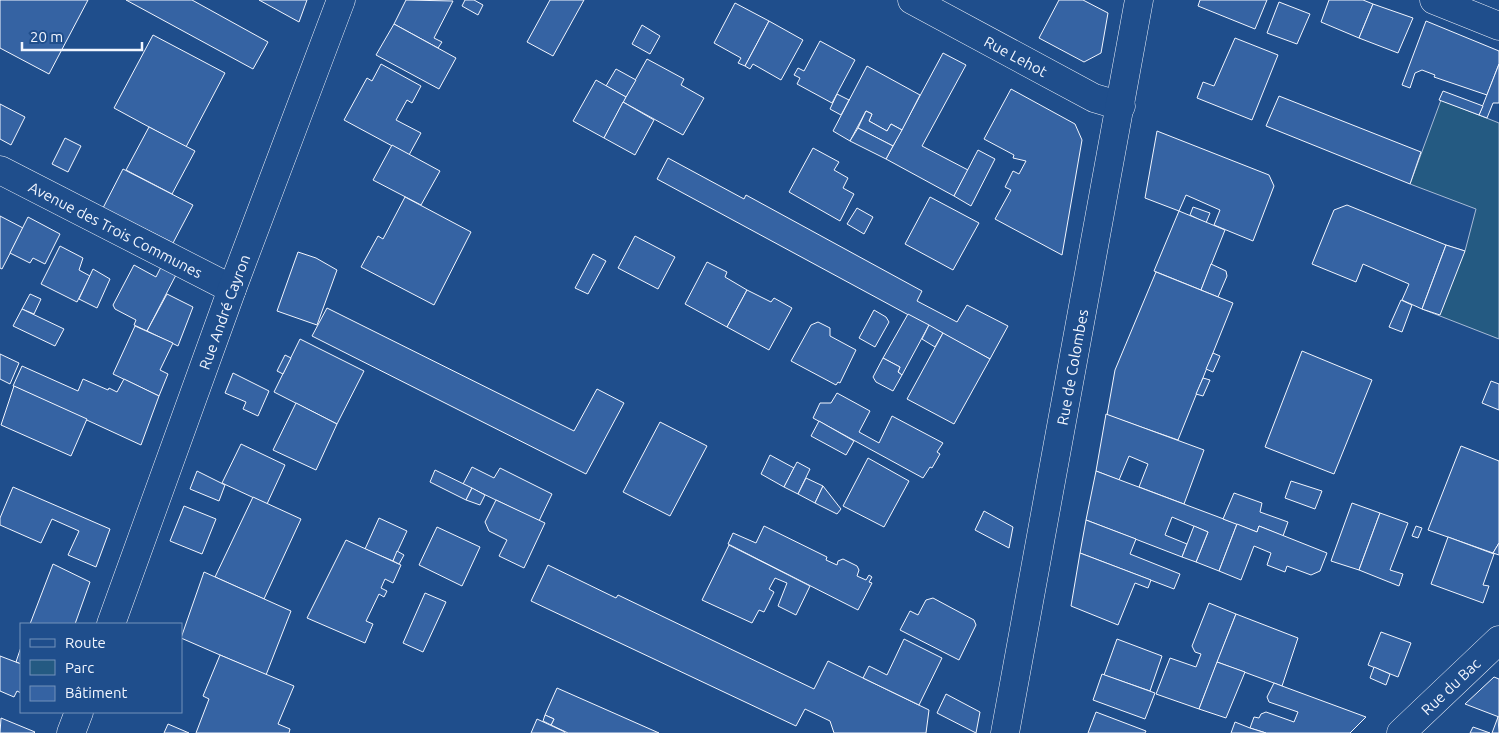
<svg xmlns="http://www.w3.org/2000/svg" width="1499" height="733" viewBox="0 0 1499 733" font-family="Ubuntu,sans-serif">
<rect width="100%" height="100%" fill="#1f4e8c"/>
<polygon fill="#245a82" stroke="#a8bbd7" points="1441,100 1499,123 1499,339 1422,309 1446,245 1465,251 1476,209 1410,184"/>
<g fill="#3563a3" stroke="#f2f6ff">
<polygon points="0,0 88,0 49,74 0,48"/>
<polygon points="126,0 192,0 268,42 253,69"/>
<polygon points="259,0 307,0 299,22"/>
<polygon points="406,0 453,1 434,38 442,42 438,48 394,24"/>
<polygon points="465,0 474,0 483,5 478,15 462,6"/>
<polygon points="550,0 584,0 553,56 527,42"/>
<polygon points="1059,0 1083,0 1108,13 1101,53 1084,62 1039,38"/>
<polygon points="1200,0 1267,0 1255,29 1198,6"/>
<polygon points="1329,0 1363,0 1373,4 1359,38 1321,22"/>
<polygon points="1279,2 1310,14 1297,44 1267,33"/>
<polygon points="735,3 769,21 745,66 738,63 741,58 714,43"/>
<polygon points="1373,4 1413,18 1398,53 1359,38"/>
<polygon points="769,21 803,40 781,80 753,64 750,69 745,66"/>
<polygon points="1426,21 1499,51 1499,64 1487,95 1434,77 1435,75 1422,70 1415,73 1410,88 1402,85"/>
<polygon points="394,24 456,58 439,89 376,55"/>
<polygon points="642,25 660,36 650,54 632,44"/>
<polygon points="153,35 225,73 186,147 114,108"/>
<polygon points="1235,38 1278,55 1252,120 1197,98 1203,82 1214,86"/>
<polygon points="820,41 855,60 832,103 797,84 800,78 794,75 798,68 804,71"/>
<polygon points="943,53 966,65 922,146 968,170 954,196 886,159"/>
<polygon points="647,59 684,79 681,85 704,98 683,135 623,102"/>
<polygon points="381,64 421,86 412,103 407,100 396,120 421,133 409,155 344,120 367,78 372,81"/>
<polygon points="1499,64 1499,103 1493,103 1487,118 1479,115"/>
<polygon points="867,66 920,95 902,130 891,124 887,131 869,121 872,114 866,111 850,141 833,131"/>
<polygon points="616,69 636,80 626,97 606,86"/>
<polygon points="596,80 626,97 604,138 573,121"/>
<polygon points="1011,89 1075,124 1082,140 1062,255 995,219 1011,190 1005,187 1013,171 1019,174 1026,161 1013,158 1014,155 984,139"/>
<polygon points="1443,91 1483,106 1479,115 1439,100"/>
<polygon points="837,94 849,100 841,115 830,109"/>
<polygon points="1279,96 1421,152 1410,184 1266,126"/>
<polygon points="623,102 654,120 635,155 604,138"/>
<polygon points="0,104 25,117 11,145 0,139"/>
<polygon points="866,111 872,114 869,121 887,131 891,124 902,130 893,146 858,128"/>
<polygon points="149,127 195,151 172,194 126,170"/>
<polygon points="858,128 893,146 886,159 850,141"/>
<polygon points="1157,131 1269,175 1274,186 1253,241 1214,225 1220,210 1186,195 1179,211 1145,198"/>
<polygon points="65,138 81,146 68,172 52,164"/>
<polygon points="392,145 440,171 421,205 373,180"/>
<polygon points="813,148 839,162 834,170 848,178 843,188 854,194 840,221 789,192"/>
<polygon points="978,150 995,159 971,206 954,196"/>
<polygon points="668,158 744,199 746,195 922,291 917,301 957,322 967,305 1008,326 990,359 657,179"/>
<polygon points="123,169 193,205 173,243 103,208"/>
<polygon points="405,197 471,232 434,305 361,267 378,236 383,239"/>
<polygon points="930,197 979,223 953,270 905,244"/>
<polygon points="1347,205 1446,245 1422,309 1402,300 1409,284 1363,264 1356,282 1312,264 1334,210"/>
<polygon points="1193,207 1210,213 1206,223 1190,215"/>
<polygon points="857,208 873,217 864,234 847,224"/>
<polygon points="1179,211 1225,230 1201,290 1154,271"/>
<polygon points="0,216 23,228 2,269 0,268"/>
<polygon points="28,217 60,234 45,264 33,258 30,263 10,253"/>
<polygon points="635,236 675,257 658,289 618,268"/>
<polygon points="1446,245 1465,251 1440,315 1422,309"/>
<polygon points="60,246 83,258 79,270 90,276 77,302 41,284"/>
<polygon points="298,252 316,258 337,270 317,325 277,311"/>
<polygon points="593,254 606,261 588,294 575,288"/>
<polygon points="707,262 727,272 725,277 747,290 727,327 685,304"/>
<polygon points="1211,264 1226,271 1227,276 1218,297 1201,290"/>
<polygon points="134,265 156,277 162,265 177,273 147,331 134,325 136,320 115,309 113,305"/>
<polygon points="93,269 110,279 97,308 79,299"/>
<polygon points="1156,272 1233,303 1178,440 1107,415 1115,370"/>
<polygon points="747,290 771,302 774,298 792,308 769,350 727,327"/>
<polygon points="30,294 41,299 34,314 22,309"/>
<polygon points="167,294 193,307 178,346 147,331"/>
<polygon points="1401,300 1412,305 1402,332 1389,327"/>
<polygon points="327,308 574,431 597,389 624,403 586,474 312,336"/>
<polygon points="22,309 64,329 55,346 13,326"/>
<polygon points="874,310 886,317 889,322 875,347 859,338"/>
<polygon points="908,314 929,325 902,375 898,372 900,367 883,358"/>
<polygon points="818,322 830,328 830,336 856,350 840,383 838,382 836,385 791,361 811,325"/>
<polygon points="929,325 943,333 935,347 922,339"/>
<polygon points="135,326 173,343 160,370 168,374 159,396 113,374"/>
<polygon points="943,333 990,359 954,424 907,399"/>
<polygon points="300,339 364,371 337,424 274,392"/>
<polygon points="1302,351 1372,380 1334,474 1265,447"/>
<polygon points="1213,353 1220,356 1213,372 1206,369"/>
<polygon points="0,354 19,363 10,384 0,379"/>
<polygon points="285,355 291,358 283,374 277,371"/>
<polygon points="883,358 900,367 898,372 902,375 893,391 876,382 873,377"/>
<polygon points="22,366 78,391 83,379 108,390 109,388 117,392 124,379 159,396 141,445 13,386"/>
<polygon points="233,373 269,391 258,416 243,409 246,402 225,393"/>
<polygon points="1203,378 1210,380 1203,396 1196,394"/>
<polygon points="1491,381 1499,384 1499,410 1482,403"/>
<polygon points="14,386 87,419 71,456 1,425"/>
<polygon points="837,393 870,411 859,432 879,443 892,416 943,443 937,452 940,454 932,468 930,467 923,478 813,418 820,403 831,403"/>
<polygon points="296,403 337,424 316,470 273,450"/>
<polygon points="1106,414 1204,450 1184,504 1139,487 1148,464 1129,456 1119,480 1096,471"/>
<polygon points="819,421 854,441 846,455 811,436"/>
<polygon points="660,422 707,446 670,516 623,492"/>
<polygon points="241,444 285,465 267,504 222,483"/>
<polygon points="1461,446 1499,461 1499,543 1493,553 1428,530"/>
<polygon points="770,455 794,468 784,487 761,474"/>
<polygon points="868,458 909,481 884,527 843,506"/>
<polygon points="797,462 810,469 798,494 784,487"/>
<polygon points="472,467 494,478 500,468 552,494 539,521 463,484"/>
<polygon points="435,470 472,488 466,500 430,482"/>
<polygon points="197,471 225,485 219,501 190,489"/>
<polygon points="1096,471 1237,524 1219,571 1196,562 1208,532 1172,517 1165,535 1187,544 1182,557 1086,520"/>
<polygon points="806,478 823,486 815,503 798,494"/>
<polygon points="1291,481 1322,491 1315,509 1285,498"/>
<polygon points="823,486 841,509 837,514 815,503"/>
<polygon points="13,487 110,529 96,567 68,555 79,531 52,519 41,543 0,525 0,518"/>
<polygon points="472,488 485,495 480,505 466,500"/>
<polygon points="1234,493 1262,503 1260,512 1288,522 1283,536 1259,526 1257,532 1223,519"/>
<polygon points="253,497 301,519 264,599 215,577"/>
<polygon points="496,500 545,523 524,568 499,556 507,540 489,531 485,522"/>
<polygon points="1352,503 1380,513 1359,570 1331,561"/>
<polygon points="184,506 216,519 202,554 170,541"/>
<polygon points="984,511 1013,527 1009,548 975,530"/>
<polygon points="1380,513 1408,523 1390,570 1403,574 1399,586 1359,570"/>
<polygon points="379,518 407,531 393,561 365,549"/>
<polygon points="1086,520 1136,539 1130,554 1180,574 1174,589 1080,553"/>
<polygon points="1237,524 1257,532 1259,526 1327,553 1320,571 1311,575 1287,566 1285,572 1267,565 1271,553 1254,546 1241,580 1219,571"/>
<polygon points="764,526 827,557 826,560 837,565 838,561 843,559 857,566 859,570 857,576 866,580 869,575 872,577 869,582 872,583 858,610 728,544 733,533 756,543"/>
<polygon points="1194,526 1208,532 1196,562 1182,557"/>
<polygon points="1416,526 1422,528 1418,538 1412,536"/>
<polygon points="437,527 480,547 462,586 419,565"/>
<polygon points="1448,537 1494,554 1483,585 1489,586 1483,603 1431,584"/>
<polygon points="346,540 401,565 393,583 385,579 381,588 387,591 384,597 379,594 366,621 373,624 365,643 307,618"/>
<polygon points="1499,543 1499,555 1493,553"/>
<polygon points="729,545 810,586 796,615 778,606 787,583 775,578 769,589 774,592 764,612 759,610 752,623 702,600"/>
<polygon points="397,551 404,555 399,564 393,561"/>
<polygon points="1080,553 1151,580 1148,588 1135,583 1118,625 1071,606"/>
<polygon points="53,564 90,582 75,624 30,624"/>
<polygon points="548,565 616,598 618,595 814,689 828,661 929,710 926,733 834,733 830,721 805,709 796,726 531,601"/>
<polygon points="204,572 291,611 266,675 181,638"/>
<polygon points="425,593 446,602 423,652 403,643"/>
<polygon points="933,598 974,620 976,625 959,660 900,630 910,611 918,615 926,600"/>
<polygon points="1209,603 1236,614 1199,709 1156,694 1170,658 1196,667 1201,654 1195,652 1192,646"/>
<polygon points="1236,614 1298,638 1282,686 1217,662"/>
<polygon points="1381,632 1411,643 1398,677 1368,665"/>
<polygon points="904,639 942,658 919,705 863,678 869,666 887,675"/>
<polygon points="1117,639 1162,656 1150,691 1104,675"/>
<polygon points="21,647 21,664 16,662"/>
<polygon points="220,655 294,686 278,724 290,729 289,733 196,733 209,699 203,696"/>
<polygon points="0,656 21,664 21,693 17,691 14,697 0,691"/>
<polygon points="1217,662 1245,672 1226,718 1199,709"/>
<polygon points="1374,667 1390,674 1386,685 1370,678"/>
<polygon points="1102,674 1155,693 1145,719 1093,700"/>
<polygon points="1494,677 1499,679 1499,717 1465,704"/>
<polygon points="1274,683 1282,686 1366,717 1350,733 1266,733 1250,728 1254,717 1259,718 1261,714 1266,712 1294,722 1298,712 1269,702 1267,697"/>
<polygon points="557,688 659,733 568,733 551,725 554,719 545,715"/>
<polygon points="946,694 980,712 976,733 937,713"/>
<polygon points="1096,712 1146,731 1145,733 1088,733"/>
<polygon points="545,715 554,719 551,725 543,721"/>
<polygon points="1498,717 1499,733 1492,733"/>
<polygon points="1,718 35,732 34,733 0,733"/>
<polygon points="537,719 565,732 565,733 531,733"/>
<polygon points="1235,722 1250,728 1266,733 1231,733"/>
<polygon points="168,724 189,733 164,733"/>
<polygon points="1473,727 1490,733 1470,733"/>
</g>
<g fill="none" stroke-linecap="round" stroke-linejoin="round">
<g stroke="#f2f6ff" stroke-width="29">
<g id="minor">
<path id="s1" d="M912 0 1094 98 1121 106"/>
<polyline points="1434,0 1499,26"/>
<path id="s2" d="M0 170 232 289"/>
<path id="s3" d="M111 624 232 289 341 0"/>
<polyline points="71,733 79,712"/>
<path id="s4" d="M1005 733 1139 0"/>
<path id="s5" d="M1401 733 1499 640"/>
</g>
</g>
<use href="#minor" stroke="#1f4e8c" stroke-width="28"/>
</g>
<g text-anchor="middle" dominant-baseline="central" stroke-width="4" stroke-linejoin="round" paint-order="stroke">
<g font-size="15" fill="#f2f6ff" stroke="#1f4e8c">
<text stroke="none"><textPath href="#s1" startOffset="118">Rue Lehot</textPath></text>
<text stroke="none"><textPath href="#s2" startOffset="130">Avenue des Trois Communes</textPath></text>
<text stroke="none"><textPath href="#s3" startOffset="332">Rue André Cayron</textPath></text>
<text stroke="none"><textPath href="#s4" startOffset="372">Rue de Colombes</textPath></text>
<text stroke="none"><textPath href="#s5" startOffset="68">Rue du Bac</textPath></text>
</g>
</g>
<rect x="20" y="623" width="162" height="90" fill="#1f4e8c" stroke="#7391ba"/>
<rect x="30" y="639" width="25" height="8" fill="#1f4e8c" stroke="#7391ba"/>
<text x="65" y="648" font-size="15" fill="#f2f6ff">Route</text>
<rect x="30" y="660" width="25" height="15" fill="#245a82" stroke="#7391ba"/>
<text x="65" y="673" font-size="15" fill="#f2f6ff">Parc</text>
<rect x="30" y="686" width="25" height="15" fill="#3563a3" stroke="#7391ba"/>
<text x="65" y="698" font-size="15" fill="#f2f6ff">Bâtiment</text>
<path d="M22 42v8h120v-8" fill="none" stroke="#f2f6ff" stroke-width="2.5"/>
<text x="30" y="42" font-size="15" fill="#f2f6ff" stroke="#1f4e8c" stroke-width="4" paint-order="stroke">20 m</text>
</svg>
